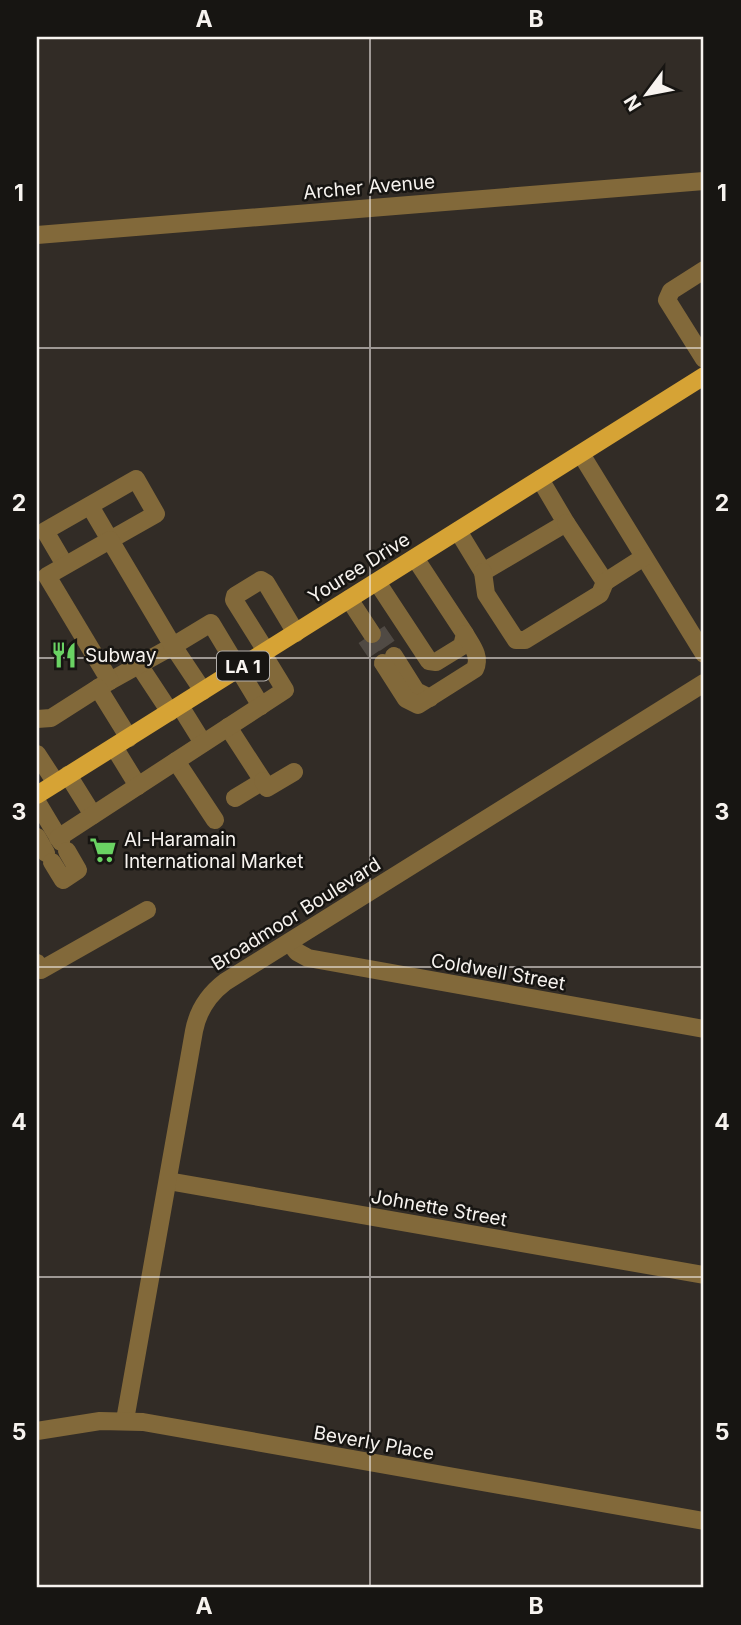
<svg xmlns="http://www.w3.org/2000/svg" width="741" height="1625" viewBox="0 0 741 1625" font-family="Inter,sans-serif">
<rect width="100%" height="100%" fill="#322c26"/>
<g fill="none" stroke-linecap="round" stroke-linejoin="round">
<g stroke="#504a44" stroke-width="18" stroke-dasharray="18 9" stroke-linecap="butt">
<polyline points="377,631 394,656"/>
<polyline points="366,638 383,663"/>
</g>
<g stroke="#82693a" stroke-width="18">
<polyline points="37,235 704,181"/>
<polyline points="704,270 671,291 667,300 704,359"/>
<polyline points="581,454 704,654"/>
<polyline points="458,531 483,572 566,523 540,479"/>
<polyline points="65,565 45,531 136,479 156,514 110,540 90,506"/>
<polyline points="483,572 486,594 516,640 525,640 600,594 605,582 566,523"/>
<polyline points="377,582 429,661 436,662 462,646 465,634 415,558"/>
<polyline points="605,582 644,557"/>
<polyline points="349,599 372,634"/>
<polyline points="266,651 234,600 235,596 261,580 266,583 296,633"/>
<polyline points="394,656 416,691 430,698"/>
<path d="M383 663 406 699 418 705 475 669C481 656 472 646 465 634"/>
<polyline points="139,665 170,712"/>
<polyline points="110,681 173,646 203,691"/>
<polyline points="98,688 110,681 47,576 110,540 173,646 211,623 261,706"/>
<polyline points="180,706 203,743"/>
<polyline points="37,719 51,718 98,688 129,738"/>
<polyline points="228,727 263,781 235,798"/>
<polyline points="114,747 138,786"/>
<polyline points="37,754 56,783"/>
<polyline points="176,761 215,820"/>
<polyline points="68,775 93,815"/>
<polyline points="263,781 267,788 294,772"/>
<polyline points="37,802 61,842"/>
<polyline points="37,837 46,853"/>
<polyline points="58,838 285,690 263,654"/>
<polyline points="52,862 63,880 78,870 67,851"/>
<polyline points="290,943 297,952 308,958 704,1029"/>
<polyline points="37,963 41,970 147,910"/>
<polyline points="168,1181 704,1275"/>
<path d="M125 1420 194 1031C198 1010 208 995 225 982L704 683"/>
<polyline points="37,1431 100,1421 143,1422 704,1521"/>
</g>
<polyline stroke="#d6a335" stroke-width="18" points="37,795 704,376"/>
</g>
<path fill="none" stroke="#f7f3ef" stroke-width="2" stroke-opacity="0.55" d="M370 37V1588M37 348H704M37 658H704M37 967H704M37 1277H704"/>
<defs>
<g id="restaurant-bare" transform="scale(2.1)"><path d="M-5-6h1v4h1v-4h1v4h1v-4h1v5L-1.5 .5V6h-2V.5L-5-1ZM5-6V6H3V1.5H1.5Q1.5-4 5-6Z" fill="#6ad363" stroke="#171512" stroke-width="2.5" paint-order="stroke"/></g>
<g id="supermarket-bare" transform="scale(2.1)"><path d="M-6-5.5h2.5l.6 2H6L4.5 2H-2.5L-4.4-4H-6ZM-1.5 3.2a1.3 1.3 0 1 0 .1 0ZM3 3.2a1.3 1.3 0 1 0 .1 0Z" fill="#6ad363" stroke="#171512" stroke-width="2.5" paint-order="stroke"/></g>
</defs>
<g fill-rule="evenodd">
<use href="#restaurant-bare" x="64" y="655"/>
<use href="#supermarket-bare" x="103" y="850"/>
</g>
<g text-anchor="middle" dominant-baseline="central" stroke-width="5" stroke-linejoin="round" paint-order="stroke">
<rect fill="#171512" stroke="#b4b0ad" stroke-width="2" x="217" y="651.5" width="52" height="29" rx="5"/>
<g font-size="18" font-weight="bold" fill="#f7f3ef">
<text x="243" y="666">LA 1</text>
</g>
<g font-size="19" fill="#f7f3ef" stroke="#171512">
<text transform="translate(369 187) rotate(-5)">Archer Avenue</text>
<text transform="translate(359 568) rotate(-32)">Youree Drive</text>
<text transform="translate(296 914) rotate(-32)">Broadmoor Boulevard</text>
<text transform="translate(498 972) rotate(10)">Coldwell Street</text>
<text transform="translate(439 1208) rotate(10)">Johnette Street</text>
<text transform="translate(374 1443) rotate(10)">Beverly Place</text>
</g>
<g font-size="19" fill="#f7f3ef" stroke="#171512" text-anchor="start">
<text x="85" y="655">Subway</text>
<text x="124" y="839">Al-Haramain<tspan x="124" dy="22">International Market</tspan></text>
</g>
</g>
<rect width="741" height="1625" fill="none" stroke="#171512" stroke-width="77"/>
<g transform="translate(647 94) rotate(238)" stroke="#171512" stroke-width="5" paint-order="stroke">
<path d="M0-5L12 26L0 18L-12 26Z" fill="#f7f3ef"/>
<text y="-10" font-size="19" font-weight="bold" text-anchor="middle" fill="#f7f3ef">N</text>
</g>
<rect x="38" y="38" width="664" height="1548" fill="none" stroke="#f7f3ef" stroke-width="2.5"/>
<g font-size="23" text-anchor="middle" font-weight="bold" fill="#f7f3ef">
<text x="204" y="27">A</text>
<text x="536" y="27">B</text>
<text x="19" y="201">1</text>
<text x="722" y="201">1</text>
<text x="19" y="511">2</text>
<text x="722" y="511">2</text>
<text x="19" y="820">3</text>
<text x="722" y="820">3</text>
<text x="19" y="1130">4</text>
<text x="722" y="1130">4</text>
<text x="19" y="1440">5</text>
<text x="722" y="1440">5</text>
<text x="204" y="1614">A</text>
<text x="536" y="1614">B</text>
</g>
</svg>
